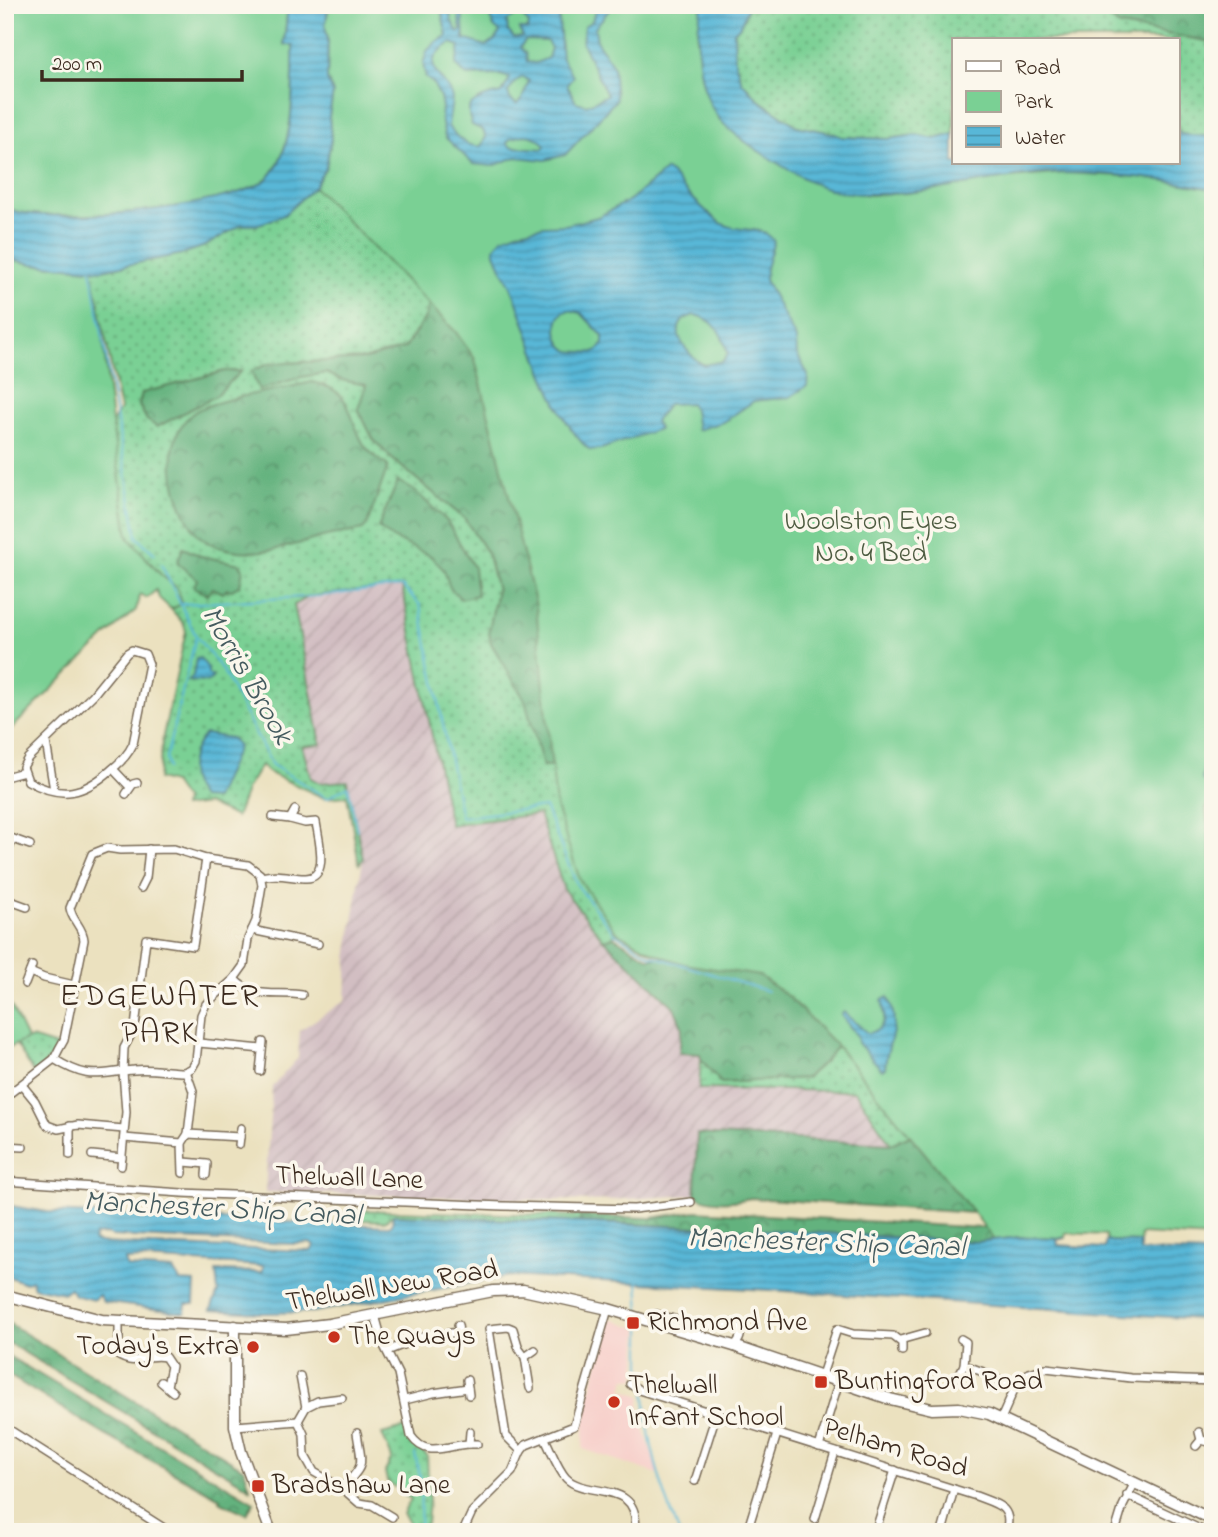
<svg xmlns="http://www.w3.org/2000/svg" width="1218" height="1537" viewBox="0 0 1218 1537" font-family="'Indie Flower',sans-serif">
<defs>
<pattern id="industrial-furrows" width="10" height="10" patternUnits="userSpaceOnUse" patternTransform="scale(1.75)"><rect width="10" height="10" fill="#d2bec2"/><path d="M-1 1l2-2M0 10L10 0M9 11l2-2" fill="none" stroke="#b5a3a6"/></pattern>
<pattern id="grass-dots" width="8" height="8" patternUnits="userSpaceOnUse" patternTransform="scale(1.75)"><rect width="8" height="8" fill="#7ad094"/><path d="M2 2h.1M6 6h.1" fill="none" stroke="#65a978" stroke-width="1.8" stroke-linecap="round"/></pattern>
<pattern id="forest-crowns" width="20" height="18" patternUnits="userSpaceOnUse" patternTransform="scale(1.75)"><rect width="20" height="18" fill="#63b27e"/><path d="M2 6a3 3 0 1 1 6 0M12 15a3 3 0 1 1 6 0" fill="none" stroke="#539167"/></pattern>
<pattern id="water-rules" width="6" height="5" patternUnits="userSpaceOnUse" patternTransform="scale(1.75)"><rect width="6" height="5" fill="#58b7d7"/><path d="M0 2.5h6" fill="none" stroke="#4a95ae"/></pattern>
</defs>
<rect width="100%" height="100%" fill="#fbf7ec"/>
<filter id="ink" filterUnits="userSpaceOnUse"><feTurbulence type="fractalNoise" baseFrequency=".0143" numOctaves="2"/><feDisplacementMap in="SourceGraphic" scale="14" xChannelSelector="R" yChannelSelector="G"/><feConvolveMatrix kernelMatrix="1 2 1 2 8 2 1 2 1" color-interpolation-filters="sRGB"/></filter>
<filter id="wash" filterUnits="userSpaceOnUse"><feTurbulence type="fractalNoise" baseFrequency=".00686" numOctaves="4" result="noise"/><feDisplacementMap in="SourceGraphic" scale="28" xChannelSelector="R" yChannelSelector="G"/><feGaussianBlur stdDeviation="1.57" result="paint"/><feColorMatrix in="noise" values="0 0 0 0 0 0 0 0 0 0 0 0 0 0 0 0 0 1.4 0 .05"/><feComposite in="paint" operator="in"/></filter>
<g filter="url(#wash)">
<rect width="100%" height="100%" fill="#ebe1bf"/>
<polygon fill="#f7d0cb" points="611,1318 639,1329 636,1379 626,1378 622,1389 641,1396 639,1412 658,1474 583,1449 585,1408"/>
<polygon fill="url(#industrial-furrows)" points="402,586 450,824 539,814 564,890 604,940 674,1007 682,1027 679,1052 700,1054 699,1089 855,1091 891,1144 697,1134 695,1195 592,1201 265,1192 272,1087 298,1058 300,1030 346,1000 348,951 363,859 347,781 320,783 311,778 302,746 321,743 294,604 307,598"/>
<g fill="url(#grass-dots)" stroke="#5a7d59" stroke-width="2" fill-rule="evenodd">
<path d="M329 5 490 337 749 955 880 1085 910 1135 891 1144 855 1091 699 1089 701 1059 722 1083 806 1078 825 1061 790 998 654 953 616 932 614 937 604 940 564 890 539 814 450 825 402 586 294 598H307L294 605 321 744 302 746 311 778 320 783 347 781 363 859 359 864 347 796 324 798 267 772 261 765 247 788 236 817 207 804 183 807 184 799 173 783 158 779 163 736 186 631 183 623 171 609 182 604 177 588 160 574 128 537 112 423 120 409 91 269 102 270 181 254 205 246 241 225H257L284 215ZM426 316 551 766H543L525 700 491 643 489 631 497 590 488 555 465 519 390 457 373 439 367 385 342 380 327 373 301 377 259 390 268 364 366 359 405 348ZM225 371 147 420 139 406 143 393Z"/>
<polygon points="749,5 1088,5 1121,26 1213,42 1213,137 1181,134 1178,131 1178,40 954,40 954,134 935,139 916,135 888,139 841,137 832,133 797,126 760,101 742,82 735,62 734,32 740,26"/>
<polygon points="31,1038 60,1047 35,1075 16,1044"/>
<polygon points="355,1210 580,1216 580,1222 393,1215 385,1221 337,1219 339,1216"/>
<polygon points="405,1428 411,1440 427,1456 429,1500 427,1524 414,1530 403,1514 411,1499 387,1481 385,1472 392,1458 382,1434"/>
</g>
<g fill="url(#forest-crowns)" stroke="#4f6e4e" stroke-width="2">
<polygon points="1088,5 1183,9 1184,5 1213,5 1213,42 1120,26"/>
<polygon points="429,304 455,331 475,359 536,605 552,766 543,766 525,700 491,643 489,631 497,590 488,555 465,519 390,457 373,439 358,409 366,385 342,380 326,373 301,377 259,390 251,371 268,364 366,359 405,348 426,316"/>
<polygon points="225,371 241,371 216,396 157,427 147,420 139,405 142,393"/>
<path d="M312 382C354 391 346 412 363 443 368 453 379 459 388 466L367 525 363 530C353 532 342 533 331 535 297 543 262 558 227 549 215 547 201 540 195 531 173 500 159 440 193 413 211 399 286 389 312 382Z"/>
<polygon points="398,481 415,491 447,521 474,568 477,595 461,599 450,588 444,570 431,556 394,539 378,528"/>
<polygon points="183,548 201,556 240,564 243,569 240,585 232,590 227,589 223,593 213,588 207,595 194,587 197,579 177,563"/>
<polygon points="614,937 649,958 681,958 760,976 790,998 837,1046 825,1061 806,1078 721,1083 701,1059 700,1054 679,1053 682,1027 674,1007 604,940"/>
<path d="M697 1134 891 1144 910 1135 974 1213 751 1198C733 1202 710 1204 695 1195Z"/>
<polygon points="696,1211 1065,1233 1065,1238 1020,1237 976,1242 788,1231 580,1222 580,1216 652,1218"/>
<polygon points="5,1321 244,1469 250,1488 5,1341"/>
<polygon points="5,1354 254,1502 247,1514 219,1501 220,1498 105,1435 5,1373"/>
</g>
<g fill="#7ad094" stroke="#5a7d59" stroke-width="2">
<path d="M5 5H288L284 44 293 45C293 84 296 150 267 179 238 207 40 228 5 207Z"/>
<polygon points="329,5 702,5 697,39 718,118 745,141 803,178 868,195 906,193 1000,179 1065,173 1145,177 1213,189 1213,722 1202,779 1213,791 1206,810 1213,867 1213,1238 1141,1234 1140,1242 1106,1241 1106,1235 1066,1233 1065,1238 1020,1237 994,1240 974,1213 837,1046 790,998 760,976 684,964 654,953 616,932 580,880 556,807 536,606 475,359 455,331 314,187 326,167 331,140 329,116 333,93 327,79 328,38 325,26"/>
<polygon points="5,258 33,264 91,269 99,304 112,423 128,537 160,574 177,588 182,604 171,609 159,598 156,590 147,598 140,594 136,610 109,633 5,735"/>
<polygon points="10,1004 27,1039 5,1050 5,1007"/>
</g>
<g fill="url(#water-rules)" stroke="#4a707a" stroke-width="2" fill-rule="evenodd">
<path d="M288 5H329L325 26 328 38 327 79 333 93 329 116 331 139 326 167 314 187 284 215 257 225H241L205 246 182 254 102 270 33 264 5 258V207C40 228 237 207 267 179 296 151 293 84 293 46L284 44Z"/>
<path d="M440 5H449L451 20 458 32 461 30 457 5H462L464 39 486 46 495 40 500 32 494 27 485 5H495L501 17 510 14 517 9 515 5H561L558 7 562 59 573 76 567 85 576 102 587 105 607 95 582 43 584 26 592 21 597 5H613L595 28 597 42 613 66 616 100 565 155 545 160 516 157 493 166 473 164 445 137 441 119 442 107 440 97 433 83 426 78 423 64 427 51 437 41 447 36ZM522 8H525L524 18 529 24 528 29H519L523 37 514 38 508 31 507 21 519 14ZM526 40 547 41 551 48 548 58 536 63 527 62 526 54 520 47ZM451 43 460 46 456 65 467 76 500 75 510 78 502 93C489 96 479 97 469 107V116L472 125 483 130 486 137 481 146C467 148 456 137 448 126 449 118 452 106 452 98 449 77 412 67 451 43ZM523 77 529 81 521 101 516 104 510 99 508 92 516 81ZM523 135C533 135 538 138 545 145L543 149 511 147 507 143 510 139Z"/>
<path d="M702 5H749L740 26 734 32 735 62 742 82 760 101 797 126 832 133 842 137 888 139 916 135 935 139 954 134V163H1178V131L1181 134 1213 137V189C1164 179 1115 173 1065 173 1000 174 936 195 871 194 858 194 841 193 829 189 803 181 734 139 718 117 697 88 694 39 702 5Z"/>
<path d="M666 170C674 174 676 180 681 186 687 193 715 221 723 224 740 234 760 223 774 241L766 268 765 280 796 339 797 354 808 375 807 386 790 397 754 401 723 422 697 430 694 410 690 403 668 404 655 421 659 429 601 449 590 450C554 421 531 338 514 294 508 278 498 265 494 249L502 238 520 231 544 226 566 225 598 217 630 200ZM569 310 581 313 603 336V345C596 353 593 353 584 352 578 351 573 353 568 350 554 342 552 314 569 310ZM694 315C715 318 722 334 728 353L723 361 704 365C694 360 676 341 679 329 679 325 682 322 684 319Z"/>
<polygon points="200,658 208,668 208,674 213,677 208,682 188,681 193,676 196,659"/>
<polygon points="1213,722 1213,791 1202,779"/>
<path d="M205 734 231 738 238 747 215 799 201 798C184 778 188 754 205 734Z"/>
<path d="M888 997C902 1030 887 1038 885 1068L882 1070 858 1043 857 1036 841 1015 844 1012 867 1033C887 1030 886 1016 882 1000Z"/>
<path d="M5 1205 47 1212 389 1226 392 1224 393 1215 788 1231 976 1242 1020 1237 1065 1238 1057 1240 1058 1245 1104 1248 1106 1241 1140 1242V1251L1213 1253V1320L770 1290 508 1276 314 1312 263 1313 211 1310 218 1292 216 1271 262 1272 264 1266 142 1259 125 1260 127 1267 173 1270 180 1281 195 1282 194 1304H186L185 1313 103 1302 99 1295 93 1300 74 1295 70 1288 63 1293 34 1287 31 1280 25 1283 5 1275ZM106 1234 112 1236 295 1244 310 1243 314 1246 311 1251 99 1243 93 1241 95 1235Z"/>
</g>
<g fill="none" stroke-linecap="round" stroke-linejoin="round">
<g stroke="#58b7d7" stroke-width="2">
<polyline points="91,269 137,537 155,554"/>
<polyline points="161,564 196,636 223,671 272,765 327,798 348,786 357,830"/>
<polyline points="182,604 321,596 402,586 420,605 461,817 545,807 577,885 614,933 650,955 767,991"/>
<polyline points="168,768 166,758 196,636"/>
<polyline points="638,1282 640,1312"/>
<polyline points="641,1325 641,1365 645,1389"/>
<path d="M645 1394C647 1443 661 1487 679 1532"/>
<polyline points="415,1454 421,1481 420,1532"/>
</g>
</g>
</g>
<g filter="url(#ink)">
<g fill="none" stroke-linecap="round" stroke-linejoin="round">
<g stroke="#796a56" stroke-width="10">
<g id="street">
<path d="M132 650 145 654 149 664 133 744C128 755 120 763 111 770 84 794 62 800 28 781L23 767 28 758 93 695 127 653Z"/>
<polyline points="46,742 54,790"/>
<polyline points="113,769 130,787"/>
<polyline points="5,777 24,772"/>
<polyline points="126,794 133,784 137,783"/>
<polyline points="273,817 290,819 295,810"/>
<polyline points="5,836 30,845"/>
<polyline points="5,857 13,839"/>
<path d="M261 877C277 873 288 877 304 878 331 880 318 837 316 822L305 823 290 819"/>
<polyline points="141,888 146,878 149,849"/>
<polyline points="5,899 27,907"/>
<polyline points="252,930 318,944"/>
<polyline points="30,972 44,978 74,985"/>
<path d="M234 979C254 1000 276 991 302 995"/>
<polyline points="25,984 32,966"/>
<polyline points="199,1043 262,1049"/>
<polyline points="260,1071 263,1042"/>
<polyline points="22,1085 35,1101 47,1125 58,1129 78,1125 124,1129"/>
<path d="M5 1097 54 1059 59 1049 64 1040 84 940C83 927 72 921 70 908L92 854 107 848 120 850 174 849 206 859 248 865 260 874 262 885 256 921 248 939 244 965 234 979 206 1004 201 1015 196 1061 192 1068 185 1072C169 1072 150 1068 134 1070 97 1073 89 1081 54 1059"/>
<polyline points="70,1126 70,1155"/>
<polyline points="188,1134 240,1137"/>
<polyline points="124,1138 182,1143"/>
<polyline points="239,1145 241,1128"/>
<polyline points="5,1146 23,1147"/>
<polyline points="92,1155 122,1158"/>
<polyline points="184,1162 207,1164 206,1175"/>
<polyline points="121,1166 126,1112 123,1072 124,1048 135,1027 146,939 193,946 206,859"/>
<polyline points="183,1173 182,1143 188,1134 193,1091 186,1071"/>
<polyline points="5,1181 182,1193 503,1206 634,1209 691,1202"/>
<path d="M656 1314 698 1326 733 1323C743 1330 742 1338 734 1346"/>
<path d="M375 1315 383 1344 398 1374 411 1436C427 1459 446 1445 469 1444"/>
<polyline points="458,1325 460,1340"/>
<polyline points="961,1339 966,1342 964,1365 986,1373 1014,1388"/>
<polyline points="900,1340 925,1333"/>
<path d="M107 1348C140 1373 137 1352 165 1357L171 1366 167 1386"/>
<polyline points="387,1351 422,1337 459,1332"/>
<polyline points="113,1353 119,1339 119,1321"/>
<polyline points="822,1375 837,1329 853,1334 893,1336 902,1343 902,1351"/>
<polyline points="958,1377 964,1365"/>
<polyline points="467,1380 469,1395"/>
<polyline points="161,1382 173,1392"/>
<path d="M630 1384 639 1390 976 1496C996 1504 1014 1506 1006 1532"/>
<polyline points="530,1388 525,1357 535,1350"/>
<polyline points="405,1400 433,1393 468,1388"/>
<polyline points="306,1407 318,1401 342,1398"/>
<polyline points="1001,1419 1017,1383 1029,1373 1046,1368 1131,1378 1213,1381"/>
<polyline points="298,1421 306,1407 300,1376"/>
<polyline points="235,1426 298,1421 304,1434 305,1456 314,1472 342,1488 359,1503 372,1505 392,1517"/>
<polyline points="5,1427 170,1532"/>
<polyline points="470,1432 469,1444 477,1444"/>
<path d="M545 1439C551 1450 557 1468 566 1478 586 1499 642 1478 635 1532"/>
<polyline points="1201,1440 1213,1443"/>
<polyline points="1196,1446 1201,1440 1199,1432"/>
<polyline points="819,1447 839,1381"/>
<polyline points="521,1451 506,1436 489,1329 508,1327 513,1329 519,1349 525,1357"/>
<polyline points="695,1481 716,1415"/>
<path d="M342 1488C366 1464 362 1466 357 1433"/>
<polyline points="1127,1495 1206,1532"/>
<polyline points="5,1507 9,1532"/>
<polyline points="815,1519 835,1452"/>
<polyline points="463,1532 472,1512 512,1472 521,1451 526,1445 574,1426 608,1309"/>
<polyline points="747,1532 777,1434"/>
<polyline points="875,1532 895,1470"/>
<polyline points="942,1532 954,1489"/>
<polyline points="1115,1532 1123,1506 1135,1482"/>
</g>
</g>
<g stroke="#796a56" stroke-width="13">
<g id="secondary">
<polyline points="5,1295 102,1320 286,1329 329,1324 493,1291 523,1290 608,1309 734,1346 890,1399 932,1409 959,1408 989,1414 1213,1520"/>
<polyline points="235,1326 235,1426 241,1452 271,1532"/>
</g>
</g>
<use href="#street" stroke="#fff" stroke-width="7"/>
<use href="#secondary" stroke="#fff" stroke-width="10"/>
</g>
</g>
<g fill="#c8321e" stroke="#fbf7ec" stroke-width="2.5">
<rect x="626" y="1316" width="14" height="14" rx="3.5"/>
<circle cx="334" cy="1337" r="7"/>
<circle cx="253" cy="1347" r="7"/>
<rect x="814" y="1375" width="14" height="14" rx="3.5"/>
<circle cx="614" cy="1402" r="7"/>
<rect x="251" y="1479" width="14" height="14" rx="3.5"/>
</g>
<g text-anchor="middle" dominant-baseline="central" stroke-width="7" stroke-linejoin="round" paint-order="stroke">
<g font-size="28" fill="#4e5c41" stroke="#fbf7ec">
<text x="871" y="522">Woolston Eyes<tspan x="871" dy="32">No. 4 Bed</tspan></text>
</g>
<g font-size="28" fill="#3b2a1e" stroke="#fbf7ec">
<text transform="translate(349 1179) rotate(2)">Thelwall Lane</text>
<text transform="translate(392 1287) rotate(-9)">Thelwall New Road</text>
<text transform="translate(895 1449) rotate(17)">Pelham Road</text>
</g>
<g font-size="28" fill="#3b2a1e" stroke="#fbf7ec" text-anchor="start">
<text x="647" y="1323">Richmond Ave</text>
<text x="348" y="1337">The Quays</text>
<text x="239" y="1347" text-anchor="end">Today's Extra</text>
<text x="835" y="1382">Buntingford Road</text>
<text x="628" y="1386">Thelwall<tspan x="628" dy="32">Infant School</tspan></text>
<text x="272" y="1486">Bradshaw Lane</text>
</g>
<g font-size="30" font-style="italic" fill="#455b5f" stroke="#fbf7ec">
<text transform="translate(246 676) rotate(60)">Morris Brook</text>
<text transform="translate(222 1210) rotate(3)">Manchester Ship Canal</text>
<text transform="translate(826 1244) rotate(2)">Manchester Ship Canal</text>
</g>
<g font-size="32" letter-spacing="2" fill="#3b2a1e" stroke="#fbf7ec">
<text x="160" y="997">EDGEWATER<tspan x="160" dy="37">PARK</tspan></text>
</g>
</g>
<rect width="1218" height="1537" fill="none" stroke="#fbf7ec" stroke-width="28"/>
<rect x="952" y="38" width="228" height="126" fill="#fbf7ec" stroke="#aea59a" stroke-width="2"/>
<rect x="966" y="61" width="35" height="10" fill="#ffffff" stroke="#aea59a" stroke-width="2"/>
<text x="1015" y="74" font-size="21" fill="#3b2a1e">Road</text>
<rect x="966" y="91" width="35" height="21" fill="#7ad094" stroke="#aea59a" stroke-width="2"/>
<text x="1015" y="108" font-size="21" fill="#3b2a1e">Park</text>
<rect x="966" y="126" width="35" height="21" fill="url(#water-rules)" stroke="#aea59a" stroke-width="2"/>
<text x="1015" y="144" font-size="21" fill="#3b2a1e">Water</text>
<path d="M42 70v10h200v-10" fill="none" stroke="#3b2a1e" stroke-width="3.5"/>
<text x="52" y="70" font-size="21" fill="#3b2a1e" stroke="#fbf7ec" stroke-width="5" paint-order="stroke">200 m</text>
</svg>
